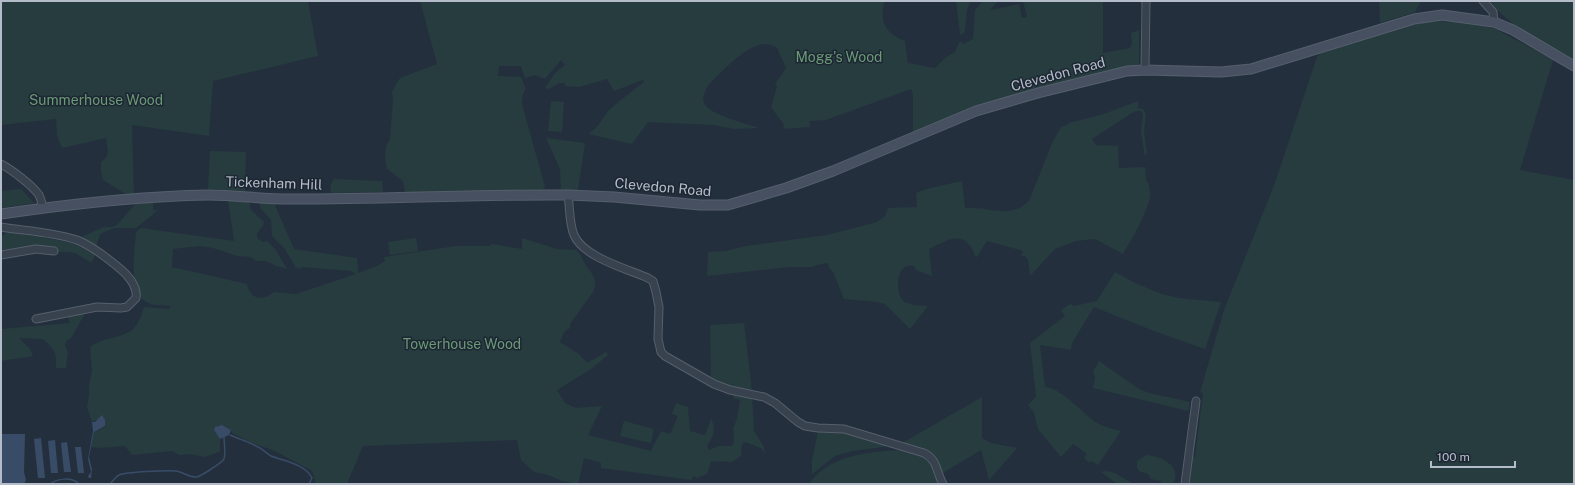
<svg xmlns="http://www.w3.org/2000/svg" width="1575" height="485" viewBox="0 0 1575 485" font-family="'Public Sans',sans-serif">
<rect width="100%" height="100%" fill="#242f3e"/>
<g fill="#263c3f">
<path d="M1 1H308L318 56 213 81 209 136 132 125 134 195H127L103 180 101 172V162C111 155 107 149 106 138L62 148 57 136 56 119 1 125Z"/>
<path d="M420 1H885C878 21 886 34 905 41L908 63 935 68 946 57 955 52 960 41 963 44 973 39 975 10 983 1H998L990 10 1019 4 1022 18 1027 17 1023 1H1103V53L1130 48 1132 43 1131 33 1139 30V67L913 133V95L911 89 826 120 809 121 810 127 783 129 784 125 771 107 777 86 775 84 786 68 777 48C755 32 723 72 708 85 705 91 700 100 706 106 713 115 747 124 759 128L733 129 714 125 648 122 632 144 588 134C600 127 601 119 609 110 620 100 632 91 644 82L643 80 614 91 607 79 579 87 565 86V83H559L549 89 545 88 555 73 565 65 561 60 545 79 535 75 525 78 521 66H499L498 76 521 77 526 89 523 94 522 104 545 187 542 190 408 193 405 192 403 181 387 169 385 159 386 146 390 139 393 100 392 91 400 78 437 64Z"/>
<polygon points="956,1 971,1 967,10 965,30 964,33 960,35"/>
<polygon points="1379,1 1421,1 1415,12 1380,23"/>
<polygon points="1490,1 1574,1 1574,60 1520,30 1496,9"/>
<path d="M1435 21 1462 22 1494 28 1553 60 1520 170 1574 180V484H1187L1192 456 1195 457 1203 393 1200 392 1224 310 1275 183 1317 57 1321 53C1358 41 1396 26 1435 21Z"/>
<polygon points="551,101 564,102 562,132 548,131"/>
<path d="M1138 101V108L1143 109 1146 114 1144 131 1147 154H1145L1146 164 1141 131 1143 114 1141 111H1135L1092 139 1096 145 1118 146 1119 168 1145 167 1146 180 1149 184C1148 188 1151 192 1150 196 1149 210 1131 241 1123 254L1095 239 1076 241 1055 249 1030 276 1028 260 1025 256H1021L1023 251 987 241 976 258C966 229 951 238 929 249L932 276 916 270 914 266C896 261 894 292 904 302L914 305 928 306 910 329 885 304 877 302 844 299 833 272 829 268 828 263 817 265 812 267H790L707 276 708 252 726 251 745 246 827 235 877 222 885 216 888 208 917 207 916 193 930 188 962 181 965 208C973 208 982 208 990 210 1006 212 1016 213 1029 201L1052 143 1061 127 1068 125 1069 123 1101 115Z"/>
<polygon points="546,138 585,143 578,190 561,190 560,169"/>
<polygon points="210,151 246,152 245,191 208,189"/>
<polygon points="334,179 382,181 383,192 331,193 330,185"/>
<polygon points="21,189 34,203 1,208 1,191"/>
<path d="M228 200 249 202 251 210 264 222 263 226 257 233V238L263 242 267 241 276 250 287 269 276 266 266 261H256L251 257 237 256 213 248 200 246 173 249 172 267 247 284C250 299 262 302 274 292L296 294 356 274 351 271 301 267V269L294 267 295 266 285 249 272 236 271 220 261 209 259 202 274 203 294 249 357 258 358 273 377 266 385 261 384 257 456 246H490L492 244 522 249V238L557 249 577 250C580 254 581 256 583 260 589 274 600 275 593 292L570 324V328L564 332 560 342 579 354 587 363 606 352 608 355 591 369 557 390 565 403 576 408 602 406 588 435 651 451 661 431 670 434 678 416 672 414 676 403 688 407 690 431 705 435 711 419C717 429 713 437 707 446L709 450 719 446H732L734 441 733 428 737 419 740 400 733 398 734 393 752 395 754 431 764 447 765 454 762 449 746 442 742 444 741 456 732 462 711 461 707 474 697 478 693 476 692 480 601 468V463L584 458 578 484 562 481 548 475 534 472 521 460 517 440 363 446 347 484H316L312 471 273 450 254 444 232 433 231 430C225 426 219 423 214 429L220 439V452L204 457 190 454 180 455 172 451 132 455 125 446 101 448 91 447 94 432 105 427 104 417 92 422 87 407 89 395V386L92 371 90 347C102 338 116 339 129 332 136 329 142 315 144 307L170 309V306C163 305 155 306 148 303 127 293 135 250 136 232L141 228 234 241Z"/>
<polygon points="153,201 153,210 158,210 136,228 114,228 100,234 96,247 79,238 104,227 112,227 117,225 137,202"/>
<polygon points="10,231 72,243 95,254 92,263 75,253 69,252 55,252 35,246 1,250 1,236 6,234"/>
<polygon points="416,238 418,251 390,255 388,242"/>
<path d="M1115 272 1135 283 1162 294 1178 298 1221 302 1205 349 1154 331 1094 307 1072 343 1071 350 1040 345 1045 387C1062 388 1083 414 1097 423 1104 427 1113 429 1121 431L1098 465 1091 461 1089 463 1084 458 1087 454 1073 444 1061 457 1038 429 1034 413 1028 405 1034 399 1036 396 1030 343 1065 316 1061 310 1070 304 1074 306 1097 301Z"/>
<path d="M87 310 71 338 67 340 65 345 68 352 66 368H56C57 352 54 349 43 339L19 338 30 349 33 356 1 361V329L70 323 67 314Z"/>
<polygon points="744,323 752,391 733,388 711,381 710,325"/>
<polygon points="1099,361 1139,389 1149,393 1190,402 1188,411 1093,388 1095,377 1093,372"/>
<path d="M982 397V438L991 443 1017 448 989 480 981 450 941 474C934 448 926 449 902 443Z"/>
<polygon points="624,421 654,429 651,443 620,436"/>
<polygon points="831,431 841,431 891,446 853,451 835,456 812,474 812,460 818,432"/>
<path d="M900 450C911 451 928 454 933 466 935 472 936 478 939 484L924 483 917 484H809C829 455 867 452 900 450Z"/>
<path d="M1146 455C1161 456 1183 466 1173 484H1160L1161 481 1151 479 1148 474 1139 471 1137 468V461Z"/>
<polygon points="1107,471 1115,473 1133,484 1117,484 1101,472"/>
</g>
<g fill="#394c67">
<polygon points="102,415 105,420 105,426 94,432 89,457 92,469 91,478 89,478 88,476 91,472 88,459 93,431 92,422 95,422"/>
<polygon points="222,425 231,430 229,435 220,439 214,430 215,427"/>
<polygon points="1,434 25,434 24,472 26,480 24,484 1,484"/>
<polygon points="41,438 45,478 38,478 34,439"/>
<polygon points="55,440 58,473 51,473 48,441"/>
<polygon points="67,442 71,472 64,472 61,443"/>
<polygon points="75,447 81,447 84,473 78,473"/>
</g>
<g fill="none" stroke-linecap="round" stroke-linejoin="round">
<g stroke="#394c67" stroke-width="1.5">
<path d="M230 435C239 439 249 442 258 447 263 449 267 454 271 456 284 461 305 464 312 478L309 484"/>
<path d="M50 484C58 478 72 477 79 484"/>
<path d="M110 484C113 481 115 477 119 475 125 472 168 470 176 471 183 472 190 478 197 477 201 476 223 462 224 459 226 453 224 444 224 437"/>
</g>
<g stroke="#565f6c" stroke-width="9">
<g id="minor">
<polyline points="1483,1 1493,12 1494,22"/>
<polyline points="1145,70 1146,1"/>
<path d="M1 164C12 170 32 185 39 195 41 199 42 204 43 208"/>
<path d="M568 195C570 208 569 223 574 235 583 257 627 269 648 278L653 281 656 292 659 307 658 339 661 352 665 356 714 384 730 390 764 397 775 403 798 422 805 426 818 428 844 429 924 453C938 460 936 472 943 484"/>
<path d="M1 227C26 231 53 232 77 240 92 246 106 257 118 267 127 274 138 286 136 298L127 307 121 308 97 307 36 319"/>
<polyline points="1,255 36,249 54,251"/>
<polyline points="1185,484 1196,401"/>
</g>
</g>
<g stroke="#565f6c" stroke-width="11">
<path id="secondary" d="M1 214C70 204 139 196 209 195 238 195 267 200 296 199 387 199 478 194 568 195L614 197 700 205H728L786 188 833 171 976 111 1038 93 1127 71 1145 70 1221 72 1251 69 1414 19 1442 15 1494 22 1513 30 1574 66"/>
</g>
<use href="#minor" stroke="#38414e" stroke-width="7"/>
<use href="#secondary" stroke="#465061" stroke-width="9"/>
</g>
<g text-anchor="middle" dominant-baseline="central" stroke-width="3" stroke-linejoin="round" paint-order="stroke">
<g font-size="14" fill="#6b9a76" stroke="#1d2633">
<text x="839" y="57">Mogg's Wood</text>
<text x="96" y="100">Summerhouse Wood</text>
<text x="462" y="344">Towerhouse Wood</text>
</g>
<g font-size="14" fill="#b4bcc9" stroke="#1d2633">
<text transform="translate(1058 74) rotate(-15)">Clevedon Road</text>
<text transform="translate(274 183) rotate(2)">Tickenham Hill</text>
<text transform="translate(663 187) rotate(5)">Clevedon Road</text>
</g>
</g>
<rect width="1575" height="485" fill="none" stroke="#b4bcc9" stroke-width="4"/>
<path d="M1431 461v6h84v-6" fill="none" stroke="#b4bcc9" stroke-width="2"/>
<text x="1437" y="461" font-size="12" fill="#b4bcc9" stroke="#1d2633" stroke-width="3" paint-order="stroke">100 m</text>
</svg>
